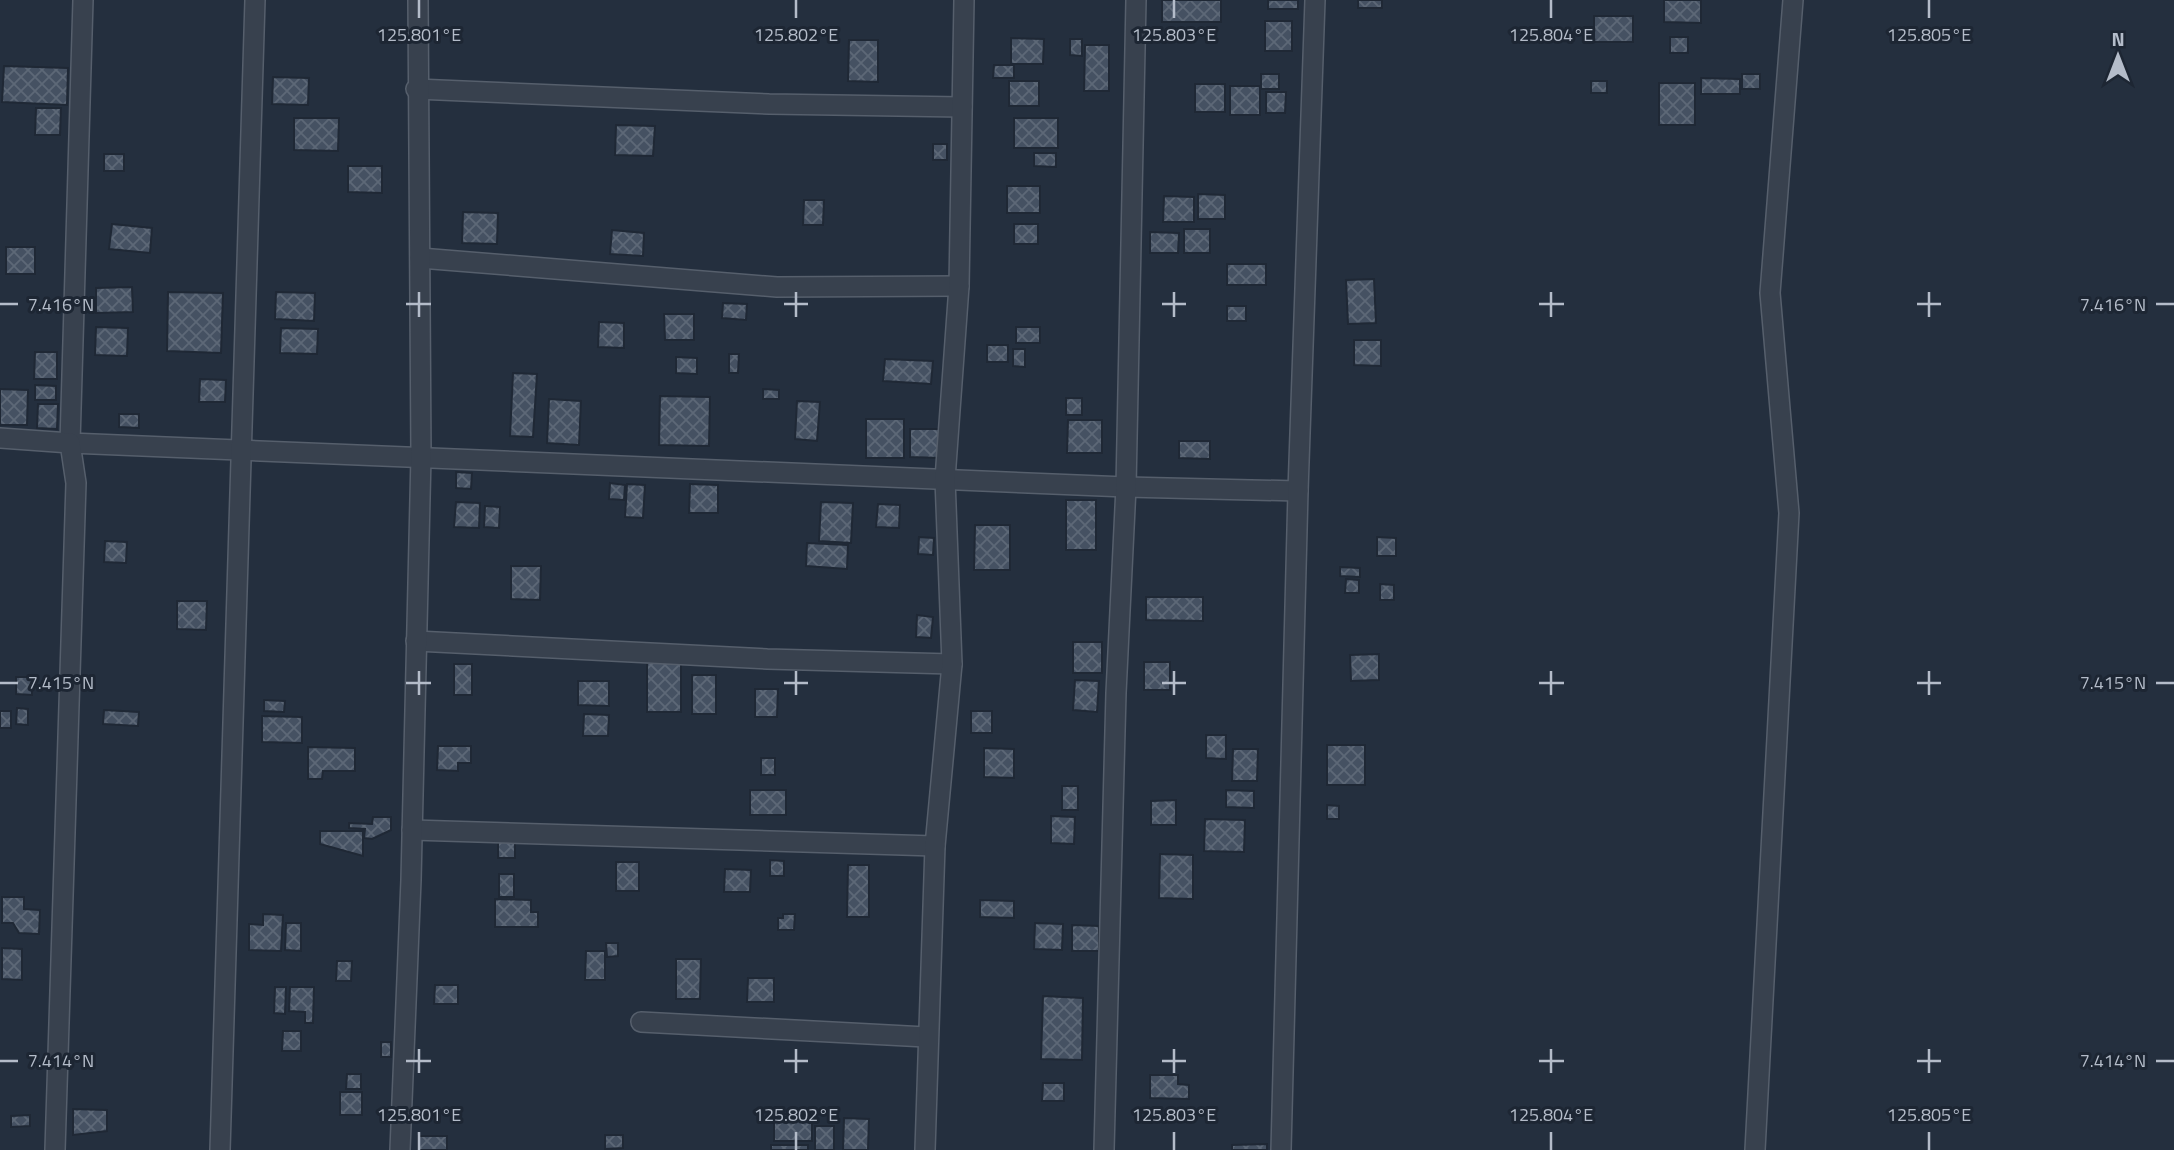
<svg xmlns="http://www.w3.org/2000/svg" width="2174" height="1150" viewBox="0 0 2174 1150" font-family="'Titillium Web',sans-serif">
<defs>
<pattern id="building-cross-hatch" width="8" height="8" patternUnits="userSpaceOnUse" patternTransform="scale(1.75)"><rect width="8" height="8" fill="#455162"/><path d="M0 0l8 8M0 8l8-8" fill="none" stroke="#5d6877"/></pattern>
</defs>
<rect width="100%" height="100%" fill="#242f3e"/>
<g fill="url(#building-cross-hatch)" stroke="#1f2835" stroke-width="2">
<rect x="1162" y="0" width="59" height="22"/>
<rect x="1268" y="0" width="30" height="9"/>
<rect x="1358" y="0" width="24" height="8"/>
<polygon points="1664,0 1701,0 1701,23 1664,22"/>
<rect x="1594" y="16" width="39" height="26"/>
<rect x="1265" y="21" width="27" height="30"/>
<rect x="1670" y="37" width="18" height="16"/>
<polygon points="1011,38 1044,39 1043,64 1011,64"/>
<polygon points="1070,39 1082,39 1082,56 1070,55"/>
<polygon points="849,40 878,40 878,82 848,81"/>
<polygon points="1085,45 1109,45 1109,91 1084,91"/>
<polygon points="994,65 1014,65 1014,78 993,78"/>
<polygon points="4,66 68,68 67,105 2,102"/>
<rect x="1261" y="74" width="18" height="15"/>
<rect x="1742" y="74" width="18" height="15"/>
<polygon points="273,77 309,78 308,105 272,104"/>
<polygon points="1701,78 1740,79 1740,94 1701,94"/>
<rect x="1009" y="81" width="30" height="25"/>
<rect x="1591" y="81" width="16" height="12"/>
<rect x="1659" y="83" width="36" height="42"/>
<rect x="1195" y="84" width="30" height="28"/>
<rect x="1230" y="86" width="30" height="29"/>
<polygon points="1266,92 1286,92 1285,113 1266,113"/>
<polygon points="36,108 61,108 60,135 35,135"/>
<polygon points="294,118 339,118 338,151 294,150"/>
<rect x="1014" y="118" width="44" height="30"/>
<polygon points="616,125 655,126 653,156 615,155"/>
<rect x="933" y="144" width="14" height="16"/>
<polygon points="1034,153 1056,153 1056,167 1034,166"/>
<rect x="104" y="154" width="20" height="17"/>
<polygon points="348,166 382,166 382,193 348,192"/>
<rect x="1007" y="186" width="33" height="27"/>
<polygon points="1198,194 1225,195 1225,219 1198,219"/>
<polygon points="1164,196 1194,197 1194,222 1163,222"/>
<polygon points="804,200 824,200 823,225 803,225"/>
<polygon points="463,212 498,213 497,244 462,243"/>
<polygon points="112,224 152,228 150,253 109,249"/>
<rect x="1014" y="224" width="24" height="20"/>
<rect x="1184" y="229" width="26" height="24"/>
<polygon points="612,230 644,233 643,256 610,254"/>
<polygon points="1150,232 1179,233 1178,253 1150,253"/>
<rect x="6" y="247" width="29" height="27"/>
<rect x="1227" y="264" width="39" height="21"/>
<polygon points="1374,279 1376,323 1348,324 1346,280"/>
<polygon points="132,287 133,312 96,313 96,288"/>
<polygon points="168,292 223,293 221,353 167,351"/>
<polygon points="276,292 315,293 314,321 275,319"/>
<polygon points="723,303 747,304 746,320 722,318"/>
<rect x="1227" y="306" width="19" height="15"/>
<polygon points="664,314 694,314 694,340 665,340"/>
<polygon points="599,322 624,323 624,348 598,347"/>
<polygon points="96,327 128,328 127,356 95,355"/>
<rect x="1016" y="327" width="24" height="16"/>
<polygon points="281,328 318,329 317,354 280,353"/>
<polygon points="1354,340 1381,340 1381,366 1354,365"/>
<rect x="987" y="345" width="21" height="17"/>
<polygon points="1013,349 1025,349 1025,367 1013,366"/>
<polygon points="35,352 57,352 57,379 34,379"/>
<polygon points="729,354 739,354 738,373 729,373"/>
<polygon points="676,357 697,358 697,374 676,373"/>
<polygon points="885,359 933,361 931,384 883,381"/>
<polygon points="513,373 537,374 533,437 510,436"/>
<polygon points="200,379 226,380 225,402 199,402"/>
<polygon points="35,385 56,386 56,400 35,400"/>
<polygon points="0,389 28,390 27,425 0,425"/>
<polygon points="763,389 779,390 779,399 763,399"/>
<polygon points="660,396 710,397 709,446 659,445"/>
<rect x="1066" y="398" width="16" height="17"/>
<polygon points="549,399 581,401 579,445 547,443"/>
<polygon points="797,401 820,402 817,441 795,439"/>
<polygon points="38,404 58,404 57,429 37,428"/>
<polygon points="119,414 139,414 139,428 119,427"/>
<rect x="866" y="419" width="38" height="39"/>
<polygon points="1068,420 1102,420 1102,453 1067,453"/>
<polygon points="910,429 940,429 940,458 910,457"/>
<polygon points="1179,441 1210,441 1210,459 1179,458"/>
<polygon points="456,472 472,473 471,489 456,488"/>
<polygon points="610,483 625,485 624,500 609,499"/>
<polygon points="627,484 645,485 643,518 625,517"/>
<polygon points="690,484 718,485 718,513 689,513"/>
<rect x="1066" y="500" width="30" height="50"/>
<polygon points="456,502 480,503 479,528 454,527"/>
<polygon points="821,502 853,503 851,543 819,541"/>
<polygon points="878,504 900,505 899,528 876,527"/>
<polygon points="485,506 500,507 499,528 484,527"/>
<polygon points="975,525 1010,525 1010,570 974,570"/>
<polygon points="919,537 934,538 933,555 918,554"/>
<polygon points="1377,537 1396,538 1396,556 1377,556"/>
<polygon points="105,541 127,542 126,563 104,562"/>
<polygon points="807,543 848,545 847,569 806,566"/>
<polygon points="511,566 541,566 540,600 511,599"/>
<polygon points="1340,567 1360,568 1360,577 1340,576"/>
<polygon points="1346,579 1359,580 1359,593 1345,593"/>
<polygon points="1380,584 1394,585 1394,600 1380,600"/>
<polygon points="1146,597 1203,597 1203,621 1146,620"/>
<polygon points="177,601 207,601 206,630 177,629"/>
<polygon points="917,615 933,617 931,638 916,637"/>
<rect x="1073" y="642" width="29" height="31"/>
<polygon points="1379,654 1379,680 1351,681 1350,655"/>
<rect x="1144" y="662" width="26" height="28"/>
<rect x="647" y="663" width="34" height="49"/>
<rect x="454" y="664" width="18" height="31"/>
<rect x="692" y="675" width="24" height="39"/>
<polygon points="16,677 32,677 32,695 16,694"/>
<polygon points="1075,680 1099,681 1097,712 1073,710"/>
<polygon points="578,681 609,681 609,706 578,705"/>
<polygon points="755,689 778,689 777,717 755,717"/>
<polygon points="264,700 285,701 284,712 264,711"/>
<polygon points="17,708 28,709 28,725 16,724"/>
<polygon points="104,710 139,712 138,726 103,724"/>
<rect x="0" y="711" width="11" height="17"/>
<rect x="971" y="711" width="21" height="22"/>
<polygon points="584,714 609,715 608,736 583,736"/>
<polygon points="262,716 302,717 302,743 262,742"/>
<polygon points="1206,735 1226,735 1226,759 1206,758"/>
<rect x="1327" y="745" width="38" height="40"/>
<polygon points="438,746 471,746 471,763 458,763 458,771 437,770"/>
<polygon points="308,747 355,748 355,771 323,771 322,779 308,779"/>
<polygon points="984,748 1014,749 1014,778 984,777"/>
<polygon points="1233,749 1258,749 1257,781 1232,781"/>
<rect x="761" y="758" width="14" height="17"/>
<rect x="1062" y="786" width="16" height="24"/>
<rect x="750" y="790" width="36" height="25"/>
<polygon points="1226,790 1254,791 1254,808 1226,807"/>
<polygon points="1176,800 1176,825 1151,825 1151,801"/>
<polygon points="1327,805 1339,806 1339,819 1327,819"/>
<polygon points="1051,816 1075,817 1074,844 1051,843"/>
<polygon points="373,817 391,817 391,830 372,839 364,838 365,829 349,828 349,823 372,824"/>
<polygon points="1205,819 1245,820 1244,852 1204,851"/>
<polygon points="320,831 363,831 363,856 320,844"/>
<rect x="498" y="839" width="17" height="19"/>
<polygon points="1160,854 1193,855 1193,899 1159,898"/>
<polygon points="770,860 784,861 784,876 770,876"/>
<rect x="616" y="862" width="23" height="29"/>
<polygon points="848,865 869,865 869,917 847,917"/>
<polygon points="725,869 751,870 750,892 724,892"/>
<rect x="499" y="874" width="15" height="23"/>
<polygon points="2,897 24,897 24,909 40,910 39,934 19,933 13,923 2,923"/>
<polygon points="495,899 531,900 531,912 538,912 538,927 495,927"/>
<polygon points="980,900 1014,901 1014,918 980,917"/>
<polygon points="263,914 283,915 281,951 249,950 249,924 263,925"/>
<polygon points="783,914 795,914 794,930 778,930 778,918 783,918"/>
<polygon points="286,923 301,923 301,951 285,950"/>
<polygon points="1035,923 1063,924 1062,950 1034,949"/>
<polygon points="1072,925 1099,926 1099,951 1072,951"/>
<polygon points="606,943 618,943 618,956 607,957"/>
<polygon points="2,948 22,949 22,980 2,979"/>
<polygon points="586,951 605,951 605,980 585,980"/>
<polygon points="676,959 701,959 700,999 676,999"/>
<polygon points="337,961 352,961 351,981 336,981"/>
<polygon points="748,978 774,978 774,1002 747,1002"/>
<polygon points="435,985 458,985 458,1004 434,1004"/>
<polygon points="275,987 286,987 285,1014 274,1013"/>
<polygon points="290,987 314,987 313,1023 305,1023 305,1012 289,1011"/>
<polygon points="1043,996 1083,998 1082,1060 1041,1059"/>
<polygon points="283,1031 301,1031 301,1051 282,1051"/>
<rect x="381" y="1042" width="10" height="15"/>
<polygon points="347,1074 361,1074 361,1089 346,1089"/>
<polygon points="1150,1075 1178,1075 1178,1084 1189,1085 1189,1099 1150,1098"/>
<polygon points="1043,1083 1064,1083 1064,1101 1042,1101"/>
<rect x="340" y="1092" width="22" height="23"/>
<polygon points="73,1109 107,1110 107,1131 73,1135"/>
<rect x="774" y="1114" width="38" height="27"/>
<polygon points="30,1115 30,1126 11,1127 11,1116"/>
<polygon points="844,1118 869,1119 868,1150 843,1150"/>
<rect x="815" y="1126" width="19" height="24"/>
<polygon points="605,1135 623,1135 623,1148 605,1149"/>
<rect x="418" y="1136" width="29" height="14"/>
<polygon points="1267,1144 1267,1150 1232,1150 1232,1145"/>
<rect x="771" y="1145" width="37" height="5"/>
</g>
<g fill="none" stroke-linecap="round" stroke-linejoin="round">
<g stroke="#565f6c" stroke-width="22">
<g id="street">
<polyline points="83,0 70,443 1126,487 1298,491"/>
<polyline points="416,89 769,104 962,107"/>
<polyline points="420,258 777,287 959,286"/>
<polyline points="0,438 70,443 76,483 55,1150"/>
<polyline points="416,641 767,659 952,664"/>
<polyline points="412,830 935,846"/>
<polyline points="641,1022 926,1037"/>
<polyline points="220,1150 255,0"/>
<polyline points="400,1150 411,880 421,456 418,0"/>
<polyline points="925,1150 935,846 952,664 945,479 959,286 964,0"/>
<polyline points="1104,1150 1116,693 1126,487 1136,0"/>
<polyline points="1281,1150 1298,491 1315,0"/>
<polyline points="1755,1150 1789,513 1770,293 1793,0"/>
</g>
</g>
<use href="#street" stroke="#38414e" stroke-width="19"/>
</g>
<path fill="none" stroke="#b4bcc9" stroke-width="2.5" d="M419 0V18M796 0V18M1174 0V18M1551 0V18M1929 0V18M419 292V317M796 292V317M1174 292V317M1551 292V317M1929 292V317M0 304H18M406 304H431M784 304H808M1162 304H1186M1539 304H1564M1917 304H1941M2156 304H2174M419 671V695M796 671V695M1174 671V695M1551 671V695M1929 671V695M0 683H18M406 683H431M784 683H808M1162 683H1186M1539 683H1564M1917 683H1941M2156 683H2174M419 1049V1073M796 1049V1073M1174 1049V1073M1551 1049V1073M1929 1049V1073M0 1061H18M406 1061H431M784 1061H808M1162 1061H1186M1539 1061H1564M1917 1061H1941M2156 1061H2174M419 1132V1150M796 1132V1150M1174 1132V1150M1551 1132V1150M1929 1132V1150"/>
<g font-size="18" text-anchor="middle" fill="#b4bcc9" stroke="#1d2633" stroke-width="6" stroke-linejoin="round" paint-order="stroke">
<text x="419" y="41">125.801°E</text>
<text x="796" y="41">125.802°E</text>
<text x="1174" y="41">125.803°E</text>
<text x="1551" y="41">125.804°E</text>
<text x="1929" y="41">125.805°E</text>
<text x="61" y="311">7.416°N</text>
<text x="2113" y="311">7.416°N</text>
<text x="61" y="689">7.415°N</text>
<text x="2113" y="689">7.415°N</text>
<text x="61" y="1067">7.414°N</text>
<text x="2113" y="1067">7.414°N</text>
<text x="419" y="1121">125.801°E</text>
<text x="796" y="1121">125.802°E</text>
<text x="1174" y="1121">125.803°E</text>
<text x="1551" y="1121">125.804°E</text>
<text x="1929" y="1121">125.805°E</text>
</g>
<g transform="translate(2118 56)" stroke="#1d2633" stroke-width="5" paint-order="stroke">
<path d="M0-5L12 26L0 18L-12 26Z" fill="#b4bcc9"/>
<text y="-10" font-size="19" font-weight="bold" text-anchor="middle" fill="#b4bcc9">N</text>
</g>
</svg>
